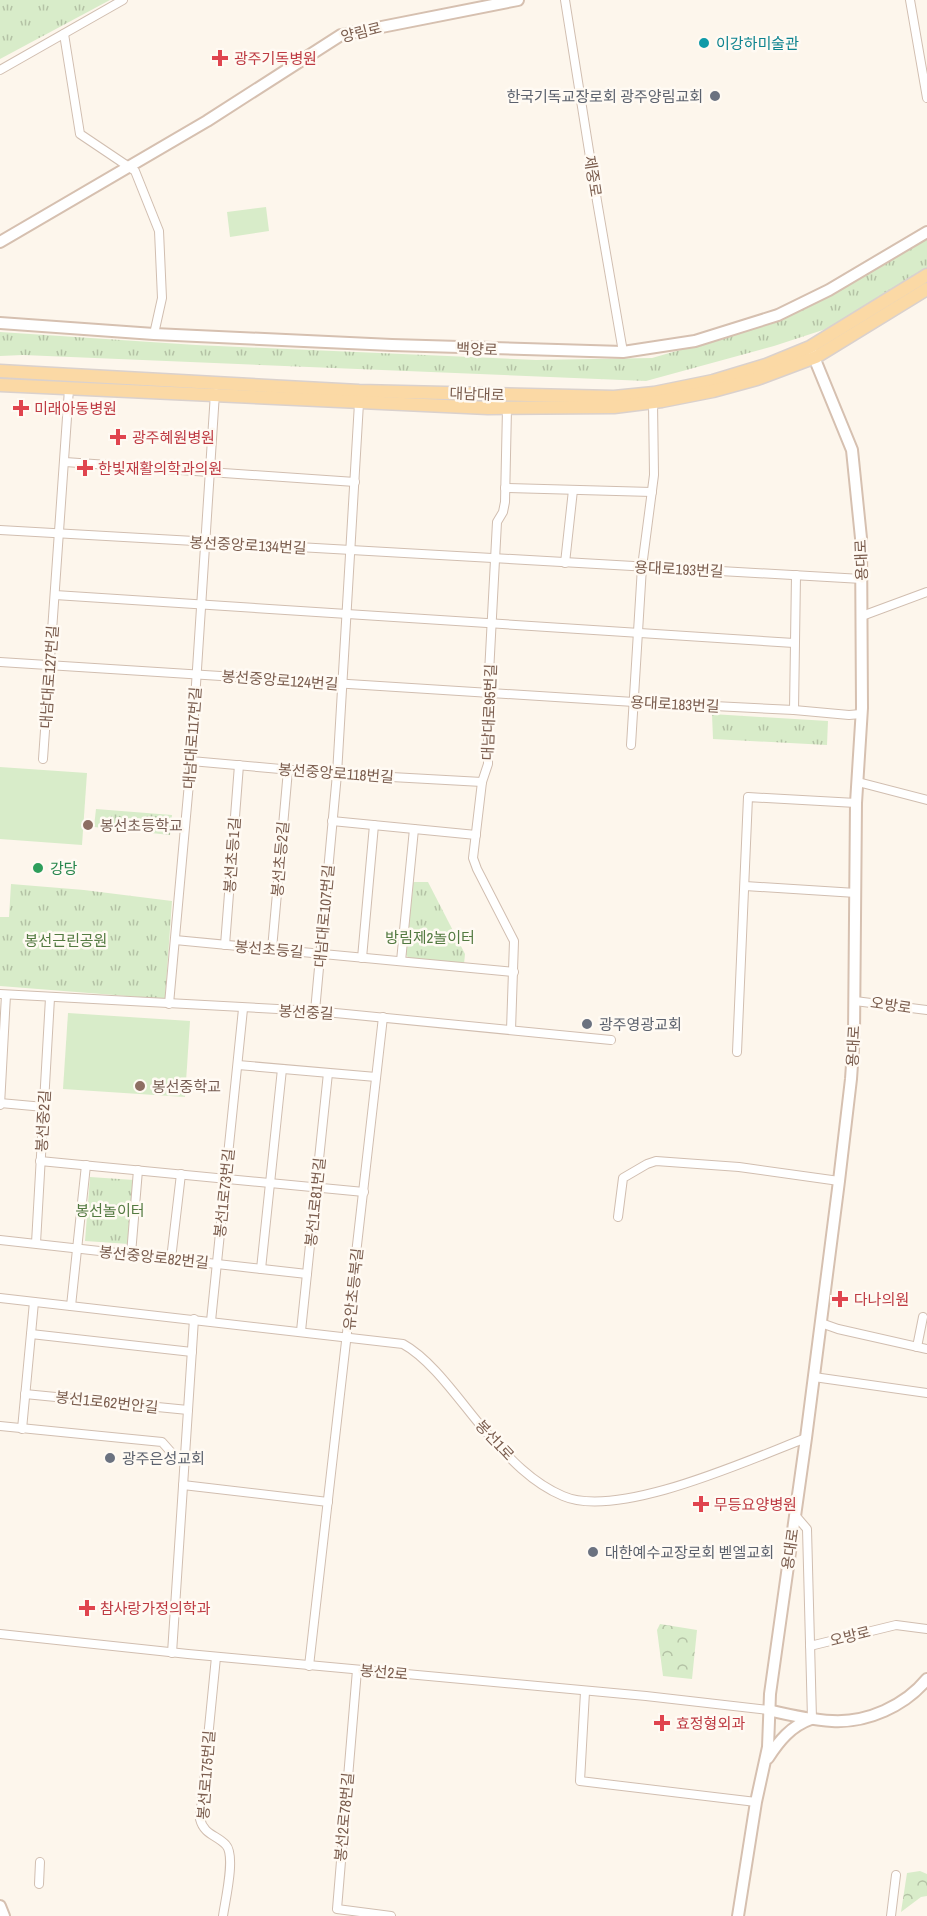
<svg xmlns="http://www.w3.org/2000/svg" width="927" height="1916" viewBox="0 0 927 1916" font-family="'Archivo Narrow','Noto Sans KR',sans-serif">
<defs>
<pattern id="grass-tufts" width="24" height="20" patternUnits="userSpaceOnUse" patternTransform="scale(1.5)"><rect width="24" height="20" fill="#d8ecc9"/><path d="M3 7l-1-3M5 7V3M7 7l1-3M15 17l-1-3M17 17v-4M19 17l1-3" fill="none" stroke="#b4c2a5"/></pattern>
<pattern id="forest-crowns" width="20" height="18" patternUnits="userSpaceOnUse" patternTransform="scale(1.5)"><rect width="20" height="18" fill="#d8ecc9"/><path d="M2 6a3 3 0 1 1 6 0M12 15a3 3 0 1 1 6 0" fill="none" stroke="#b4c2a5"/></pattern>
</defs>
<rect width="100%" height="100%" fill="#fdf6ec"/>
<g fill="url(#grass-tufts)">
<polygon points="0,0 110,0 0,59"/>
<polygon points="927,236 927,268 829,328 774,346 646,381 23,355 0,356 0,332 196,345 536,360 652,358 771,324 809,307"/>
<polygon points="712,714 828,721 827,745 713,739"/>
<polygon points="96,809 172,815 170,835 94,827"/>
<polygon points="414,882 428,882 465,954 464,964 409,959 405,953 410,886"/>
<polygon points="11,884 84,890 172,901 165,999 0,986 0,917 9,917"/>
<polygon points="90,1177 134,1180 129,1244 85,1241"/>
</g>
<g fill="url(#forest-crowns)">
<polygon points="660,1624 697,1630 692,1679 663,1676 657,1630"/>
<polygon points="920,1871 927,1874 927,1896 921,1897 901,1912 907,1873"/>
</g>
<g fill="#d8ecc9">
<polygon points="266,207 269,231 230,237 227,212"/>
<polygon points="0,767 87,773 82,845 0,839"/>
<polygon points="68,1013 190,1021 185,1097 63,1089"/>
</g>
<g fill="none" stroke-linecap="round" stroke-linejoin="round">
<g stroke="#d1beb0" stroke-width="10">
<g id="street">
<polyline points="565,0 597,201 623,352"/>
<polyline points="910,0 927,98"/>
<polyline points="64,34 80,134 135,171 159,231 162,298 154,334"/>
<polyline points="0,70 123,0"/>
<polyline points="507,408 505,502 503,512 497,522 488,692 488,764 482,782 473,858 477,869 514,941 511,1030"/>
<polyline points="65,462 355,482"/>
<polyline points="505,488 652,492"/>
<polyline points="0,530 862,579"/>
<polyline points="565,563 573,490"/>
<polyline points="55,595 794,643"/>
<polyline points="862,616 927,592"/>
<polyline points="0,662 634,702 794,710 849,715 861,714"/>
<polyline points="794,710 796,575"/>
<polyline points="631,745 642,567 654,475 653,402 651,401"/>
<polyline points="43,759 69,389"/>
<polyline points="191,761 337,774 482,782"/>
<polyline points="858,782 927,800"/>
<polyline points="332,821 476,835"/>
<polyline points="745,886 856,893"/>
<polyline points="175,940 514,972"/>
<polyline points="225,945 239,765"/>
<polyline points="272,949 288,770"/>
<polyline points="362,958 374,825"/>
<polyline points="401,961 414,829"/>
<polyline points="0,994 315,1011 611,1040"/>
<polyline points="855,1001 927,1010"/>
<polyline points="169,1004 191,761 215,393"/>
<polyline points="315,1011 337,774 359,403"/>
<polyline points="737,1052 748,797 856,803"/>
<polyline points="238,1065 376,1077"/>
<polyline points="0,1103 44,1107"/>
<polyline points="0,1105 6,995"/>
<polyline points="40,1161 364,1192"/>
<polyline points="618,1217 623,1178 647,1164 656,1161 739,1167 839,1181"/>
<polyline points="0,1240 307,1274"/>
<polyline points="36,1243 50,998"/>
<polyline points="131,1254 138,1170"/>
<polyline points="171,1259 181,1174"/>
<polyline points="261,1269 282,1069"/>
<path d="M0 1298 403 1344C434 1361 463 1406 487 1433 509 1458 532 1483 563 1496 618 1520 751 1459 806 1438"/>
<polyline points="71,1306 86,1165"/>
<polyline points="211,1321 243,1009"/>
<polyline points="821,1323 838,1329 927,1349"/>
<polyline points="301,1331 328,1073"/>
<polyline points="31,1334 192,1352"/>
<polyline points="917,1347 923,1317"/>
<polyline points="814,1377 927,1393"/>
<polyline points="25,1394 188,1410"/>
<polyline points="0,1426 162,1442 178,1460 185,1462"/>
<polyline points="22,1429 34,1302"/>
<polyline points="183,1485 328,1502"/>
<polyline points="795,1515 807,1529 812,1719"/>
<polyline points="0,1634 188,1654 646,1696 768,1710"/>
<polyline points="810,1646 896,1625 927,1629"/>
<polyline points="172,1653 194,1319"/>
<path d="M216 1657 200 1819C204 1835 217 1835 226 1845 236 1856 225 1901 223 1916"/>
<polyline points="309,1666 383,1017"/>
<polyline points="357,1670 337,1909 391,1916"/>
<polyline points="585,1692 580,1781 756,1802"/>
<polyline points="39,1884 40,1862"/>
<polyline points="891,1916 896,1875"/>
</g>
</g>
<g stroke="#d6c0b0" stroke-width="14">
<g id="secondary">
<polyline points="0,242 207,121 341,35 518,0"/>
<polyline points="0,323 154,334 392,345 623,352 695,341 778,315 829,290 927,232"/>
<path d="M768 1710C789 1715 811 1720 832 1721 867 1723 905 1706 927 1679"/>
<path d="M768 1758C779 1741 791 1726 811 1719"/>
<polyline points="0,1906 4,1916"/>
<polyline points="738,1916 756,1802 768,1747 770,1694 806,1438 839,1181 851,1079 854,1035 856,803 862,708 861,538 852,450 811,350"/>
</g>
</g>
<g stroke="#dad1cd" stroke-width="15">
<g id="primary">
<polyline points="0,371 359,391 614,397 654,393 713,381 766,365 810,347 927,275"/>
<polyline points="0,385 488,408 614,407 662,401 713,391 757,379 816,357 927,289"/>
</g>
</g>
<use href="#street" stroke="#fff" stroke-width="8"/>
<use href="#secondary" stroke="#fff" stroke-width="10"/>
<use href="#primary" stroke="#fbd9a5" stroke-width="12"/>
</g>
<circle fill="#0f9aa8" stroke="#fffaf3" stroke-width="2" cx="704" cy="43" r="6"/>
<g fill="#e0444e" stroke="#fffaf3" stroke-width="2">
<path d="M217 49h6v6h6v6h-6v6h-6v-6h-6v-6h6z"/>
<path d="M18 399h6v6h6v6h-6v6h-6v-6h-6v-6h6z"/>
<path d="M115 428h6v6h6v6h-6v6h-6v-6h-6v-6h6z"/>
<path d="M82 459h6v6h6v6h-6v6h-6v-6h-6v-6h6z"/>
<path d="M837 1290h6v6h6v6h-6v6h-6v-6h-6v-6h6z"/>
<path d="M698 1495h6v6h6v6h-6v6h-6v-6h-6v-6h6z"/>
<path d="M84 1599h6v6h6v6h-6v6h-6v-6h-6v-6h6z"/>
<path d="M659 1714h6v6h6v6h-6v6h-6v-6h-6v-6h6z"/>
</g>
<g fill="#6b7280" stroke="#fffaf3" stroke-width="2">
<circle cx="715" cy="96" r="6"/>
<circle cx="587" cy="1024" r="6"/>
<circle cx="110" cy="1458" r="6"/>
<circle cx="593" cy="1552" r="6"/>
</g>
<g fill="#8d6e63" stroke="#fffaf3" stroke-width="2">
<circle cx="88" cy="825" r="6"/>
<circle cx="140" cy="1086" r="6"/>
</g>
<circle fill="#2e9e5b" stroke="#fffaf3" stroke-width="2" cx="38" cy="868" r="6"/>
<g text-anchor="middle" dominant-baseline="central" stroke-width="5" stroke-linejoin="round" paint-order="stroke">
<g font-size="15" fill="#7a5c4d" stroke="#fffaf3">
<text transform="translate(361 32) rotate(-14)">양림로</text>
<text transform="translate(593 176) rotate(81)">제중로</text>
<text transform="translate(477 349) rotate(2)">백양로</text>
<text transform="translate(477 394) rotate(2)">대남대로</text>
<text transform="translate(248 545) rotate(3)">봉선중앙로134번길</text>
<text transform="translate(861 560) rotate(-92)">용대로</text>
<text transform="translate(679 569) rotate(3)">용대로193번길</text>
<text transform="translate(49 677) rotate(-86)">대남대로127번길</text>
<text transform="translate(280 680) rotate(4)">봉선중앙로124번길</text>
<text transform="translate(675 704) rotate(3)">용대로183번길</text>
<text transform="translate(489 712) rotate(-88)">대남대로95번길</text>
<text transform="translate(192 738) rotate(-86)">대남대로117번길</text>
<text transform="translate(336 773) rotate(4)">봉선중앙로118번길</text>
<text transform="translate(232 855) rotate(-86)">봉선초등1길</text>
<text transform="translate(280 859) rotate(-85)">봉선초등2길</text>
<text transform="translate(324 916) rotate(-85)">대남대로107번길</text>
<text transform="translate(269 949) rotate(5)">봉선초등길</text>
<text transform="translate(891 1005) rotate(8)">오방로</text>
<text transform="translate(306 1012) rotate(3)">봉선중길</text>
<text transform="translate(853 1046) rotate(-87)">용대로</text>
<text transform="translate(43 1121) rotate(-87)">봉선중2길</text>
<text transform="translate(224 1193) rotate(-84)">봉선1로73번길</text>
<text transform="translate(315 1202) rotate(-84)">봉선1로81번길</text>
<text transform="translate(154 1257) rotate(6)">봉선중앙로82번길</text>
<text transform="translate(353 1289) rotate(-84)">유안초등북길</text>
<text transform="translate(107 1402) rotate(6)">봉선1로62번안길</text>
<text transform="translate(495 1440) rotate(47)">봉선1로</text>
<text transform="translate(790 1549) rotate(-82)">용대로</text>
<text transform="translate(850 1636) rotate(-14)">오방로</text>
<text transform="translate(384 1672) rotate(5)">봉선2로</text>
<text transform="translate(206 1775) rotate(-86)">봉선로175번길</text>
<text transform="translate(344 1817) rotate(-85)">봉선2로78번길</text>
</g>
<g font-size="15" fill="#0d838f" stroke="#fffaf3" text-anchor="start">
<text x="716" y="43">이강하미술관</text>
</g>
<g font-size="15" fill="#be3a42" stroke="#fffaf3" text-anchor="start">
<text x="234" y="58">광주기독병원</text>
<text x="34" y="408">미래아동병원</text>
<text x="132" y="437">광주혜원병원</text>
<text x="98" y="468">한빛재활의학과의원</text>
<text x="854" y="1299">다나의원</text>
<text x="714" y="1504">무등요양병원</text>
<text x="100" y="1608">참사랑가정의학과</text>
<text x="676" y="1723">효정형외과</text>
</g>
<g font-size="15" fill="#5b616d" stroke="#fffaf3" text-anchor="start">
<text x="703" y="96" text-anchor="end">한국기독교장로회 광주양림교회</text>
<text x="599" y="1024">광주영광교회</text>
<text x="122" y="1458">광주은성교회</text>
<text x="605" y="1552">대한예수교장로회 벧엘교회</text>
</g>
<g font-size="15" fill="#785e54" stroke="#fffaf3" text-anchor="start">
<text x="100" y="825">봉선초등학교</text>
<text x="152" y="1086">봉선중학교</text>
</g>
<g font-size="15" fill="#27864d" stroke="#fffaf3" text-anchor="start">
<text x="50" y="868">강당</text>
</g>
<g font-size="15" fill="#537a41" stroke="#fffaf3">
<text x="430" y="937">방림제2놀이터</text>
<text x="66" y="940">봉선근린공원</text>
<text x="110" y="1210">봉선놀이터</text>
</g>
</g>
</svg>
